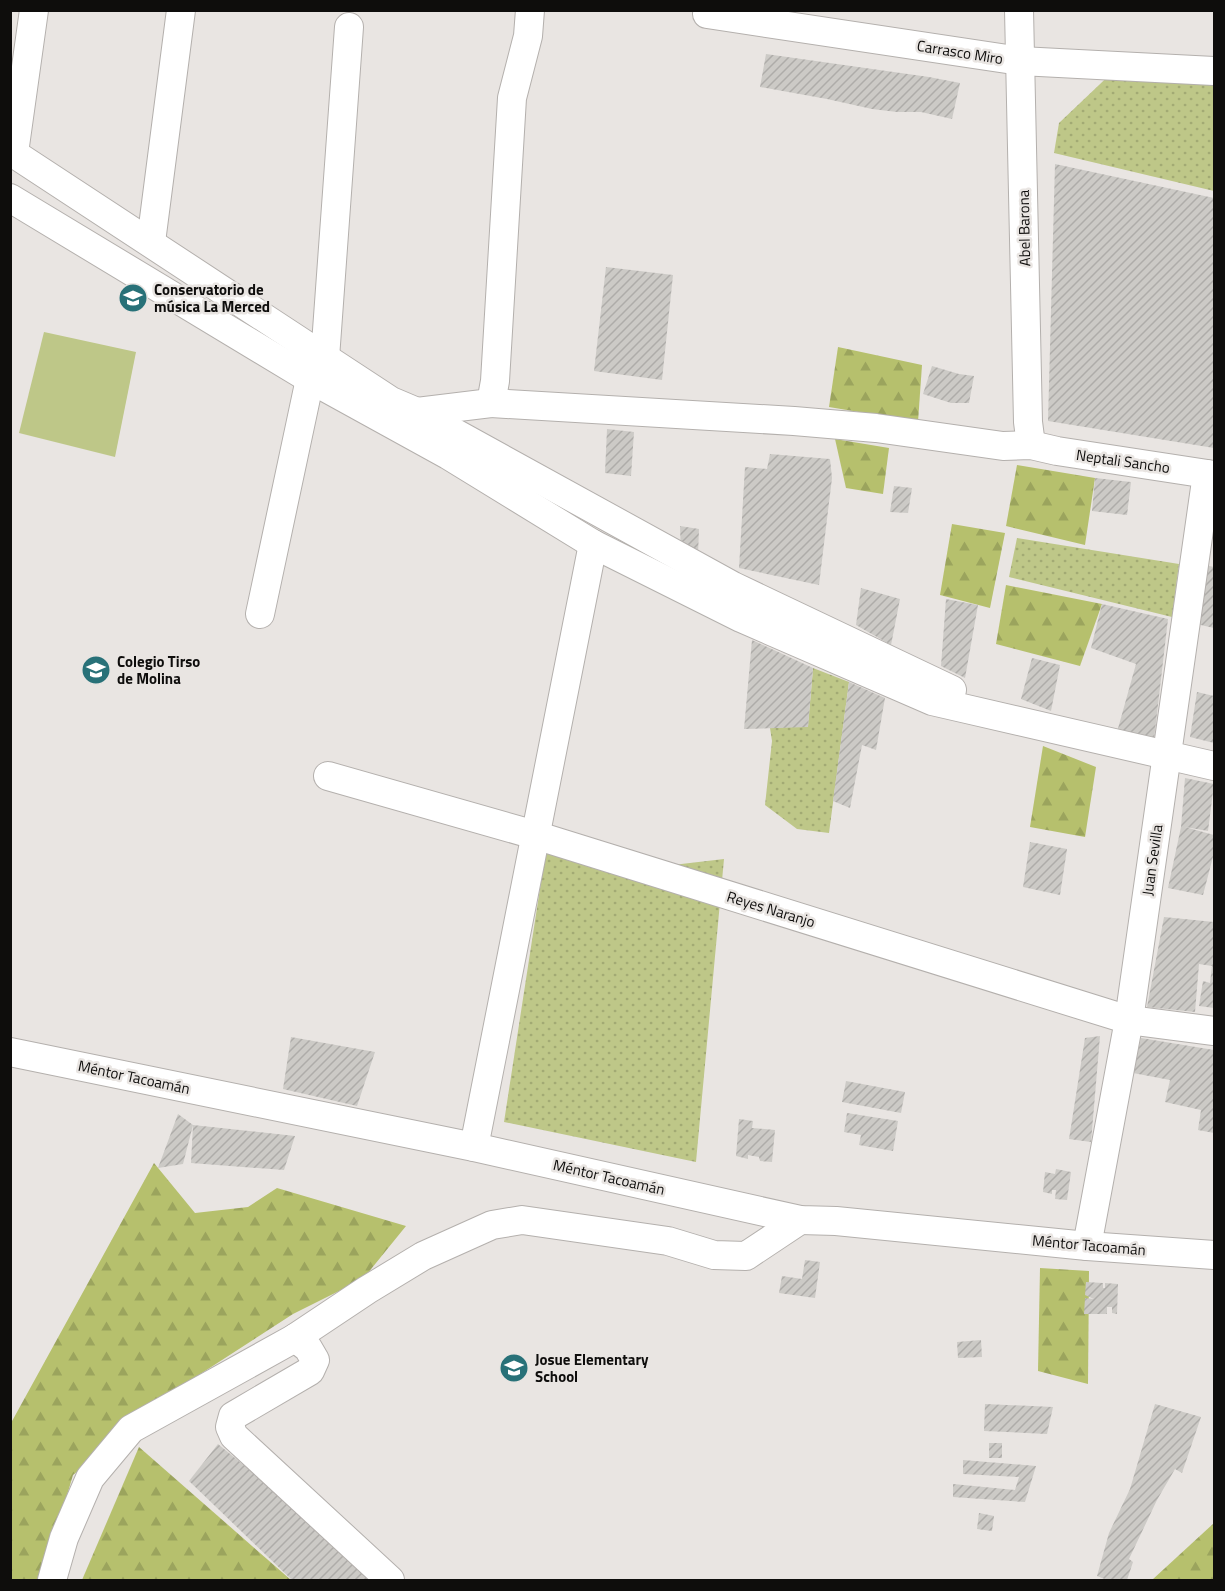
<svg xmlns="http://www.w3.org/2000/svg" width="1225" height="1591" viewBox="0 0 1225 1591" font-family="'Titillium Web',sans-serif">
<defs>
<pattern id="grass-dots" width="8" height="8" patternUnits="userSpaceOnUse" patternTransform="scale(1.5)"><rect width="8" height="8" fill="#bec788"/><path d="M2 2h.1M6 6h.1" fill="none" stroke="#a2aa74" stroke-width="1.8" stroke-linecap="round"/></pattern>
<pattern id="forest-firs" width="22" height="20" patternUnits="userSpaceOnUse" patternTransform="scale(1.5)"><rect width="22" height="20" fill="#b6c06d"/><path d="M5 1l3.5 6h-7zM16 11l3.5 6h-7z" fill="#9ba45d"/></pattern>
<pattern id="building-hatch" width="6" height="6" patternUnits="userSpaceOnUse" patternTransform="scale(1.5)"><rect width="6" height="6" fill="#cccac6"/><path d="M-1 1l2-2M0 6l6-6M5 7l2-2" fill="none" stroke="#aeaca9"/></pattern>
</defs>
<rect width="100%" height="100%" fill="#e9e5e2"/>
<g fill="url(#grass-dots)">
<polygon points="1119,66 1214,84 1214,191 1054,153 1059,123"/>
<polygon points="1017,538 1179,564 1172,617 1009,577"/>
<polygon points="813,668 849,682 829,833 797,829 765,805 772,741 770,728 808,726"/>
<polygon points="547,843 630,870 724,859 696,1162 504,1122"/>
</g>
<g fill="url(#forest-firs)">
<polygon points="838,347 922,365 918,422 829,407"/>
<polygon points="835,439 889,448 883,494 846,488"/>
<polygon points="1017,465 1095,478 1085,545 1006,526"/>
<polygon points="952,524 1005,533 990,608 940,595"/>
<polygon points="1006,585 1102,604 1080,666 996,644"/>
<polygon points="1043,746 1096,767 1085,837 1030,827"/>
<polygon points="154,1163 195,1213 248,1207 277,1188 406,1226 363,1279 293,1314 171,1393 73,1475 42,1580 11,1580 11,1423"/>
<polygon points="1040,1268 1089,1271 1088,1384 1038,1371"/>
<polygon points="139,1447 291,1580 82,1580"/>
<polygon points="1214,1523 1214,1580 1152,1580"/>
</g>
<polygon fill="#bec788" points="44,332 136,352 115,457 19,433"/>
<g fill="url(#building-hatch)">
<polygon points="766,54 929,77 960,83 952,119 921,112 897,112 872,109 827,99 760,87"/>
<polygon points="1055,164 1214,198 1214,448 1048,421"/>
<polygon points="606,267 673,275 662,380 594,371"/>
<polygon points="932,366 959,374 974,376 969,403 951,403 923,394"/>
<polygon points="607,429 634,432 631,476 605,473"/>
<polygon points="770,454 830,459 832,478 819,585 739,568 745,467 767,469"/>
<polygon points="1095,478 1131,482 1127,515 1092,511"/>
<polygon points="894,486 912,488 908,513 890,512"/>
<polygon points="680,526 699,529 698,555 681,555"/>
<polygon points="1200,564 1214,567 1214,628 1192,623"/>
<polygon points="861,588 900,599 891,645 856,625"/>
<polygon points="946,599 978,605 965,678 941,666"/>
<polygon points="1102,604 1168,619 1154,739 1117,732 1136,664 1091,648"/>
<polygon points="752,640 813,668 808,727 744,729"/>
<polygon points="1032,658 1060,665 1051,711 1021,699"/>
<polygon points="849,682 885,698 876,750 862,745 850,808 833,801"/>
<polygon points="1197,692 1214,696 1214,743 1190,737"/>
<polygon points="1185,778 1214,784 1208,831 1185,827 1214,835 1214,853 1203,895 1168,888 1181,827"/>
<polygon points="1030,842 1067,849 1060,895 1023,887"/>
<polygon points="1164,917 1214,922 1214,1008 1199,1006 1203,981 1210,983 1212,966 1199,964 1195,1012 1147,1007"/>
<polygon points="1100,1036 1091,1142 1069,1139 1085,1038"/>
<polygon points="291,1037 375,1052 357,1106 283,1089"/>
<polygon points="1141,1038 1214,1050 1214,1133 1198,1130 1201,1110 1165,1102 1170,1080 1133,1073"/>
<polygon points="846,1081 905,1092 901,1113 842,1102"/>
<polygon points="847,1113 898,1121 893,1151 859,1145 861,1135 844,1132"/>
<polygon points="178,1114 193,1125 295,1136 284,1170 191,1163 193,1125 183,1164 158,1168"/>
<polygon points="739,1119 753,1121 752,1128 775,1130 772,1162 760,1161 759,1157 748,1155 748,1159 736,1156"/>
<polygon points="1056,1169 1071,1172 1067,1200 1055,1199 1056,1190 1052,1190 1052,1194 1043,1192 1045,1172 1055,1174"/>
<polygon points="805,1260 820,1262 815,1298 779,1293 782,1276 802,1279"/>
<polygon points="1086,1282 1103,1283 1103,1288 1105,1288 1105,1283 1118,1284 1117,1314 1112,1313 1112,1307 1107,1307 1107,1314 1084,1314 1085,1298 1094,1299 1085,1295"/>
<polygon points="981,1340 982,1357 958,1358 957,1342"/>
<polygon points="985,1404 1053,1407 1047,1434 984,1431"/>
<polygon points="1155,1404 1201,1417 1182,1473 1175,1469 1157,1500 1129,1559 1133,1562 1127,1580 1107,1580 1097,1576 1109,1533 1130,1489"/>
<rect x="989" y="1443" width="13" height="15"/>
<polygon points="218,1444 384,1580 292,1580 189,1481"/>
<polygon points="963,1460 1036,1466 1025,1502 953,1497 953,1484 1015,1490 1019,1477 963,1474"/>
<polygon points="979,1513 994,1516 992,1531 977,1529"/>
</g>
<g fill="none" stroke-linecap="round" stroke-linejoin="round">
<g stroke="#b4b0ad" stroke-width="30">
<g id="minor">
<polyline points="1019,10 1028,422 1031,445"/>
<polyline points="707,14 1020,61 1214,71"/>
<polyline points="10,151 391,401 417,412 733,586 952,690"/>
<polyline points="14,153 34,10"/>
<polyline points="10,198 310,379 448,455 593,544 741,618 932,701 1214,766"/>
<polyline points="151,242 181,10"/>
<polyline points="325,358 349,27"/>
<polyline points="491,403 794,421 876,428 1003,446 1031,445 1057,451 1214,475"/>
<polyline points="417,412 491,403 495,381 512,98 528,36 530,10"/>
<polyline points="260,614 310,379"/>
<polyline points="328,776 535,835 1129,1020 1214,1031"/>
<polyline points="10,1052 474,1147 800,1220 836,1221 1087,1246 1214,1255"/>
<polyline points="474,1147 593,544"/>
<polyline points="1087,1246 1129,1020 1207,474"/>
<polyline points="295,1338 308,1348 315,1360 310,1371 233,1416 230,1427 234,1436 390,1580"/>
<polyline points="52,1580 64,1538 90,1478 131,1429 295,1338 367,1290 423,1256 492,1225 522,1220 668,1241 714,1255 746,1256 800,1220"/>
</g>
</g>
<use href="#minor" stroke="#fff" stroke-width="28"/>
</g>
<defs>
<g id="school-disc" transform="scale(1.5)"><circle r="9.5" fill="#287178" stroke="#e9e5e2"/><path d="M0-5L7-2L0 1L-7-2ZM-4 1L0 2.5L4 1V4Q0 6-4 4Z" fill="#fff"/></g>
<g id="university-disc" transform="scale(1.5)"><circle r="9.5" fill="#287178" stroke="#e9e5e2"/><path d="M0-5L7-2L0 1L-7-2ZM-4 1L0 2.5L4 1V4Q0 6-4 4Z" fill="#fff"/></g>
</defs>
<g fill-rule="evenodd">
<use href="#school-disc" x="133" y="298"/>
<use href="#university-disc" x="96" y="670"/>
<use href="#school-disc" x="514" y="1368"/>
</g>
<g text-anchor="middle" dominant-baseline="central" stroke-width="5" stroke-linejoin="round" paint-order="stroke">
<g font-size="15" fill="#0e0d0c" stroke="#e9e5e2">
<text transform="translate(960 52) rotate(9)">Carrasco Miro</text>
<text transform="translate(1024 228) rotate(-91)">Abel Barona</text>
<text transform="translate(1123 461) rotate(8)">Neptali Sancho</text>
<text transform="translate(1152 860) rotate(-82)">Juan Sevilla</text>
<text transform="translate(771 909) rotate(17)">Reyes Naranjo</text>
<text transform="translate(134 1077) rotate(12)">Méntor Tacoamán</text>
<text transform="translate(609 1177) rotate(13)">Méntor Tacoamán</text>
<text transform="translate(1089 1245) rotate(5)">Méntor Tacoamán</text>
</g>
<g font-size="15" font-weight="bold" fill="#0e0d0c" stroke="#e9e5e2" text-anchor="start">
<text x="154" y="289">Conservatorio de<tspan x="154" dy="17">música La Merced</tspan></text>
<text x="117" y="661">Colegio Tirso<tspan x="117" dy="17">de Molina</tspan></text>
<text x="535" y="1359">Josue Elementary<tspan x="535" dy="17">School</tspan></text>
</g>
</g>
<rect width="1225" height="1591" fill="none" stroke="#0e0d0c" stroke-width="24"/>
</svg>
